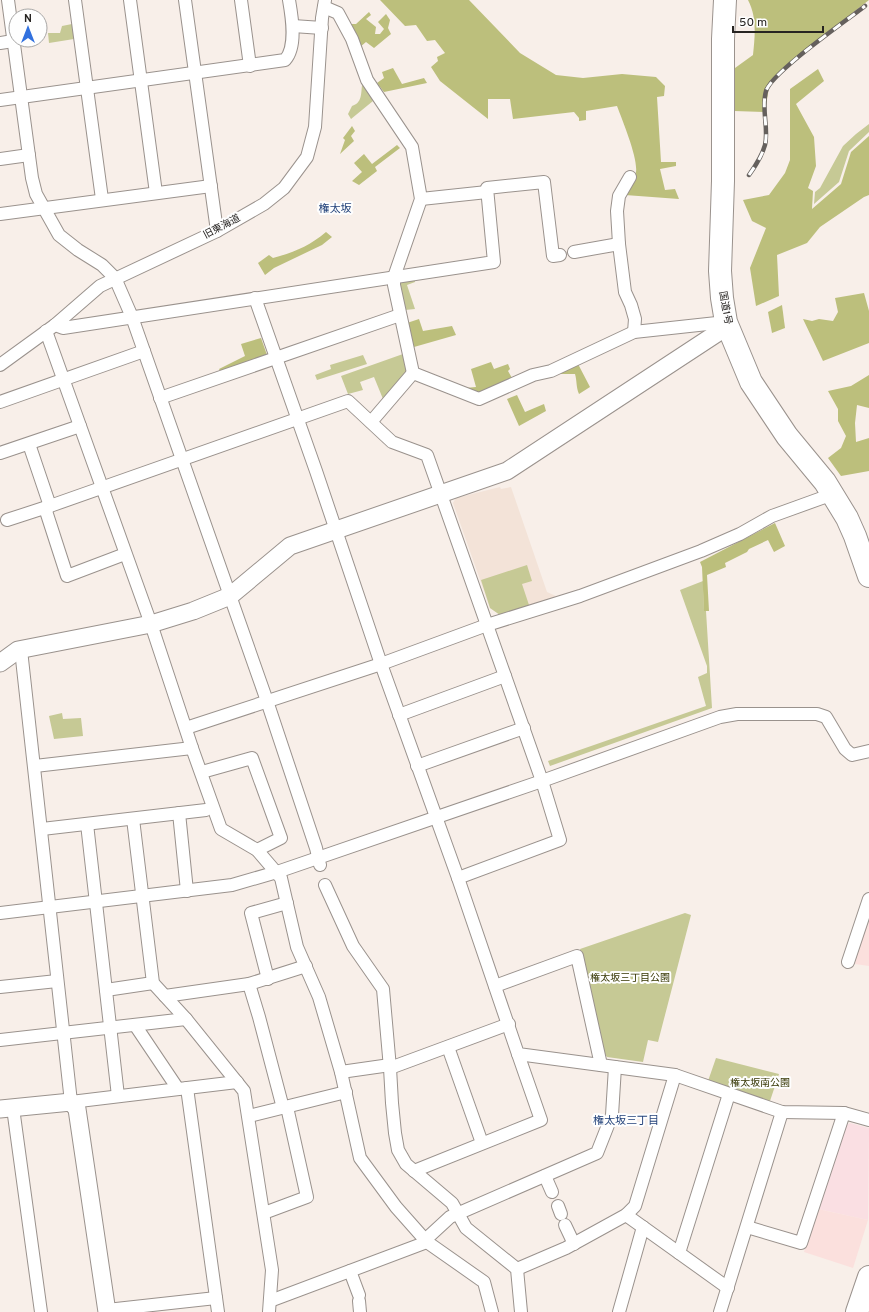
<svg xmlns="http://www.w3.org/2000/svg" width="869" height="1312" viewBox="0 0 869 1312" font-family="Overpass,'Noto Sans JP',sans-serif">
<rect width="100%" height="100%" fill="#f8efe9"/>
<polygon fill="#fadfe3" points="850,1123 869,1128 868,1220 818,1209 845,1126"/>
<g fill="#fbe0dd">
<polygon points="869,914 869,966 855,964 857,950"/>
<polygon points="818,1209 868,1220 853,1268 804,1252"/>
</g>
<polygon fill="#f3e3d8" points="500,487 501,489 511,487 547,592 558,597 500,615 490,608 453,503 456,498"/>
<g fill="#c6c995">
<polygon points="72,24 74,39 49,43 48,33 60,33 62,26"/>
<path d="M362 85 365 86 373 101 351 119 348 114 352 106C362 103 361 94 362 85Z"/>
<polygon points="869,124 869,132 849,151 839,182 814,204 815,192 820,188 843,146 856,134"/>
<polygon points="415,277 415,282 407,285 415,309 405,310 398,286 402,281"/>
<polygon points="403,354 409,370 383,399 374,377 360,382 363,390 348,394 341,376"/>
<polygon points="363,355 367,364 317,380 315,375 331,369 330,365"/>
<polygon points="527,565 532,581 522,584 529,605 500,615 490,608 481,580"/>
<polygon points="703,581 704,610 706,611 712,708 550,766 548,761 706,706 698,677 707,673 707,666 680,590"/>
<polygon points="62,713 63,719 81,718 83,736 54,739 49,716"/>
<polygon points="685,913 691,915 658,1042 648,1040 643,1062 607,1057 604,1053 580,949"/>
<polygon points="716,1058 779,1074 770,1101 708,1081"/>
</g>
<g fill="#bcbf7c">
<path d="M380 0H469L520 53 556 75 583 78 622 74 656 77 665 86 664 96 657 97 661 162H676V166L660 169 665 190 675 189 679 199 625 195C629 188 635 180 636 172 638 158 623 122 617 106L586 111V120L579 121V118L574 112 513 119 510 99H488V119L440 81 431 67 438 61 437 57 445 53 435 40 427 41 416 25 405 26Z"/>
<path d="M748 0H869L790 62 770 81 765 112 734 111 735 68 753 55C755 36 757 17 748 0Z"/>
<polygon points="369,12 371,15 366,19 376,27 375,34 380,34 384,29 378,22 386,14 390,20 388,28 391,34 374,48 366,42 360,47 350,24 356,24"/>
<polygon points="393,68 402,84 424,78 427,83 384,92 377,83 384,78 382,72"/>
<polygon points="818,69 824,81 796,104 814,137 816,166 808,188 813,191 812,209 841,184 851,152 869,136 869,195 864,197 820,227 807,243 777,255 779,296 756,306 750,268 766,228 752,221 743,200 769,195 785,173 790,160 790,89"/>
<polygon points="352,126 355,131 351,136 354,141 340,154 345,140 343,138"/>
<polygon points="397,145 400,148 375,167 377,171 359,185 352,181 362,172 354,163 364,154 372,164"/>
<path d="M326 232 332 237 322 245 274 268 265 275 258 263 269 255 273 258C295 252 309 246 326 232Z"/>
<polygon points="864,293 869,311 869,343 823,361 803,319 812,321 819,319 833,321 838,312 835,298"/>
<polygon points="782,305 785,328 772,333 768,312"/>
<polygon points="419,319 423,331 452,326 456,335 414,347 407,323"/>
<polygon points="261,338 267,355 221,373 219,369 245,356 241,344"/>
<polygon points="491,362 494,369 508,364 510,369 508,371 512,378 478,394 465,388 476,387 471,369"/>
<path d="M578 364 590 387 579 394C576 387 577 381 575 374H559Z"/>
<polygon points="869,375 869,408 857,405 855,423 856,442 869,438 869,471 841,476 828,458 841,448 846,436 838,421 838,409 828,391 851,386"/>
<polygon points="517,395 525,412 544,404 546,411 519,426 507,399"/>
<polygon points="775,523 785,546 774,552 768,540 749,549 747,552 725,563 726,567 707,575 709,611 704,611 702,567 700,562"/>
</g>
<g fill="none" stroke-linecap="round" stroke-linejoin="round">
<g stroke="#9a928d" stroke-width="14">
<g id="street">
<polyline points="8,0 32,178 36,194 59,235 78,250 102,265 115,278 132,317 267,701 316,848 320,865"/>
<polyline points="75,0 102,199"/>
<polyline points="130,0 156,193"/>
<polyline points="185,0 217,231"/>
<polyline points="241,0 250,66"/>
<polyline points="324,7 338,13 352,39 367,80 412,147 421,199 394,277 394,285 413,373 479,399 533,375 551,371 634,332 726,322"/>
<polyline points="293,26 322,28"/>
<polyline points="0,43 13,41"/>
<path d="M0 100 285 60C297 47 292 17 289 0"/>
<polyline points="0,159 29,155"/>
<polyline points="630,177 619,196 617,211 619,244 625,292 631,305 635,319 634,332"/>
<polyline points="421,199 487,192"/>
<polyline points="0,214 211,186"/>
<polyline points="574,252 619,244"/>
<polyline points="255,298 316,471 381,664 458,878 518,1054 675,1075 782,1112 844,1113 869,1120"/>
<polyline points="55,325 63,328 494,262 487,188 544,182 553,256 560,255"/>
<polyline points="46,331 151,624 192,748 221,829 257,850 281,878 297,947 319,997 341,1072 360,1158 396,1207 427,1242 484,1282 492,1312"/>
<polyline points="0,365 55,325 100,286 217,231 264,204 284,188 307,157 315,127 322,18 325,0"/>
<polyline points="160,398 400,315"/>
<polyline points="0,402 144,351"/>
<polyline points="371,422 413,373"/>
<polyline points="29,444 50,506"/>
<polyline points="0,453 80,426"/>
<polyline points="45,508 67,576 125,554"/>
<polyline points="7,520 50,506 348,401 392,442 427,455 542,781 560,840 458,878"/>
<polyline points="21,650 71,1102 237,1082"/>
<polyline points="399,715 505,676"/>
<polyline points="186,728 381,664 487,625 580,596 701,551 740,534 772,516 833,494"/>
<polyline points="35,766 192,748"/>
<polyline points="417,766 524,728"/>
<polyline points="202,772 252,758 281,838 257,850"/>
<polyline points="179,813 187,891"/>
<polyline points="133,819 153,983 186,1019 244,1091 272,1270 269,1312"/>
<polyline points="87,824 118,1096"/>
<polyline points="42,829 206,810"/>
<polyline points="325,885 353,946 383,989 390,1068 392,1103 395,1133 398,1150 406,1164 452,1203 466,1228 517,1269 521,1312"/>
<polyline points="0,913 232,885 277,872 542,781 720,717 737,714 817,714 826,717 845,749 852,755 869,751"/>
<polyline points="848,962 869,899"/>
<polyline points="268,979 251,913 287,903"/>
<polyline points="249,984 259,1017 283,1108"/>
<polyline points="495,986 577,956 601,1065"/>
<polyline points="0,987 57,981"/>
<polyline points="106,990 153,983"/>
<polyline points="165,996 249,984 306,966"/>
<polyline points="135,1025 178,1089"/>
<polyline points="0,1040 186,1019"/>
<polyline points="448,1047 482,1143"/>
<polyline points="390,1068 509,1024"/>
<polyline points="341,1072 390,1065"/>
<polyline points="187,1088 218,1312"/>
<polyline points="13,1108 41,1312"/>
<polyline points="249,1116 346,1092"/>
<polyline points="414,1171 541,1120 518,1054"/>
<polyline points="545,1176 552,1192"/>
<polyline points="558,1206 561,1214"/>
<polyline points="264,1213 307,1197 287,1107"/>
<polyline points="626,1215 728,1288"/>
<polyline points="565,1225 574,1244"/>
<polyline points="747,1227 801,1243 844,1113"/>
<polyline points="425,1240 450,1217 597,1153 612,1115 615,1067"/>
<polyline points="679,1253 729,1094"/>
<polyline points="517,1269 566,1248 626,1215 635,1206 675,1075"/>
<polyline points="350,1271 359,1295"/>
<polyline points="270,1301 427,1242"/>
<polyline points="359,1301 360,1312"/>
<polyline points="107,1310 216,1298"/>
<polyline points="619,1312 643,1227"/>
<polyline points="720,1312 782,1112"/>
</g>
</g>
<g stroke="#9a928d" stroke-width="19">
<g id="secondary">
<polyline points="0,663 18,650 151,624 193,611 230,596 290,546 507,471 728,326"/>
<polyline points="0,1109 71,1102 77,1109 107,1312"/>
</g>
</g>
<g stroke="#9a928d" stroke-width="24">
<g id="highway">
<polyline points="725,0 723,39 723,181 720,271 722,298 726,322 751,382 787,436 825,482 847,518 855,536 869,576"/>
<polyline points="857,1312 869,1277"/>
</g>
</g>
<use href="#street" stroke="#fff" stroke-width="12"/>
<use href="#secondary" stroke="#fff" stroke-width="17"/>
<use href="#highway" stroke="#fff" stroke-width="22"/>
<g stroke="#65605d" stroke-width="4.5">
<path id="rail" d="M749 175C756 165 762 156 765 145 769 129 761 109 766 91 772 72 846 21 865 6"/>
</g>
<use href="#rail" stroke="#fefefe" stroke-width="3" stroke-dasharray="9" stroke-linecap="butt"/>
</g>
<g text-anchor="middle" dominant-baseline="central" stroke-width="4" stroke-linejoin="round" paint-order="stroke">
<g font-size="10" fill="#272422" stroke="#fefefe">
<text transform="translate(222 227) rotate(-28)">旧東海道</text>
<text transform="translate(725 308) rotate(80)">国道1号</text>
</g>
<g font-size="10" fill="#343400" stroke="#fefefe">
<text x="630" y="978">権太坂三丁目公園</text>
<text x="760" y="1083">権太坂南公園</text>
</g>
<g font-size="11" fill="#25447b" stroke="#fefefe">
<text x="335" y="209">権太坂</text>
<text x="626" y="1121">権太坂三丁目</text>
</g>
</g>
<g transform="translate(28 28)"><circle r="19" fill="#fefefe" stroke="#a8a7a6"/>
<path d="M0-3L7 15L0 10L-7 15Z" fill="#3170de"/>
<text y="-6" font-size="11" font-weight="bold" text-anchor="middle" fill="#272422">N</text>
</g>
<path d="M733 26v6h90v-6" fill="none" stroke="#272422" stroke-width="2"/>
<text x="739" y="26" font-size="12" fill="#272422" stroke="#fefefe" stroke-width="3" paint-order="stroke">50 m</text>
</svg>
